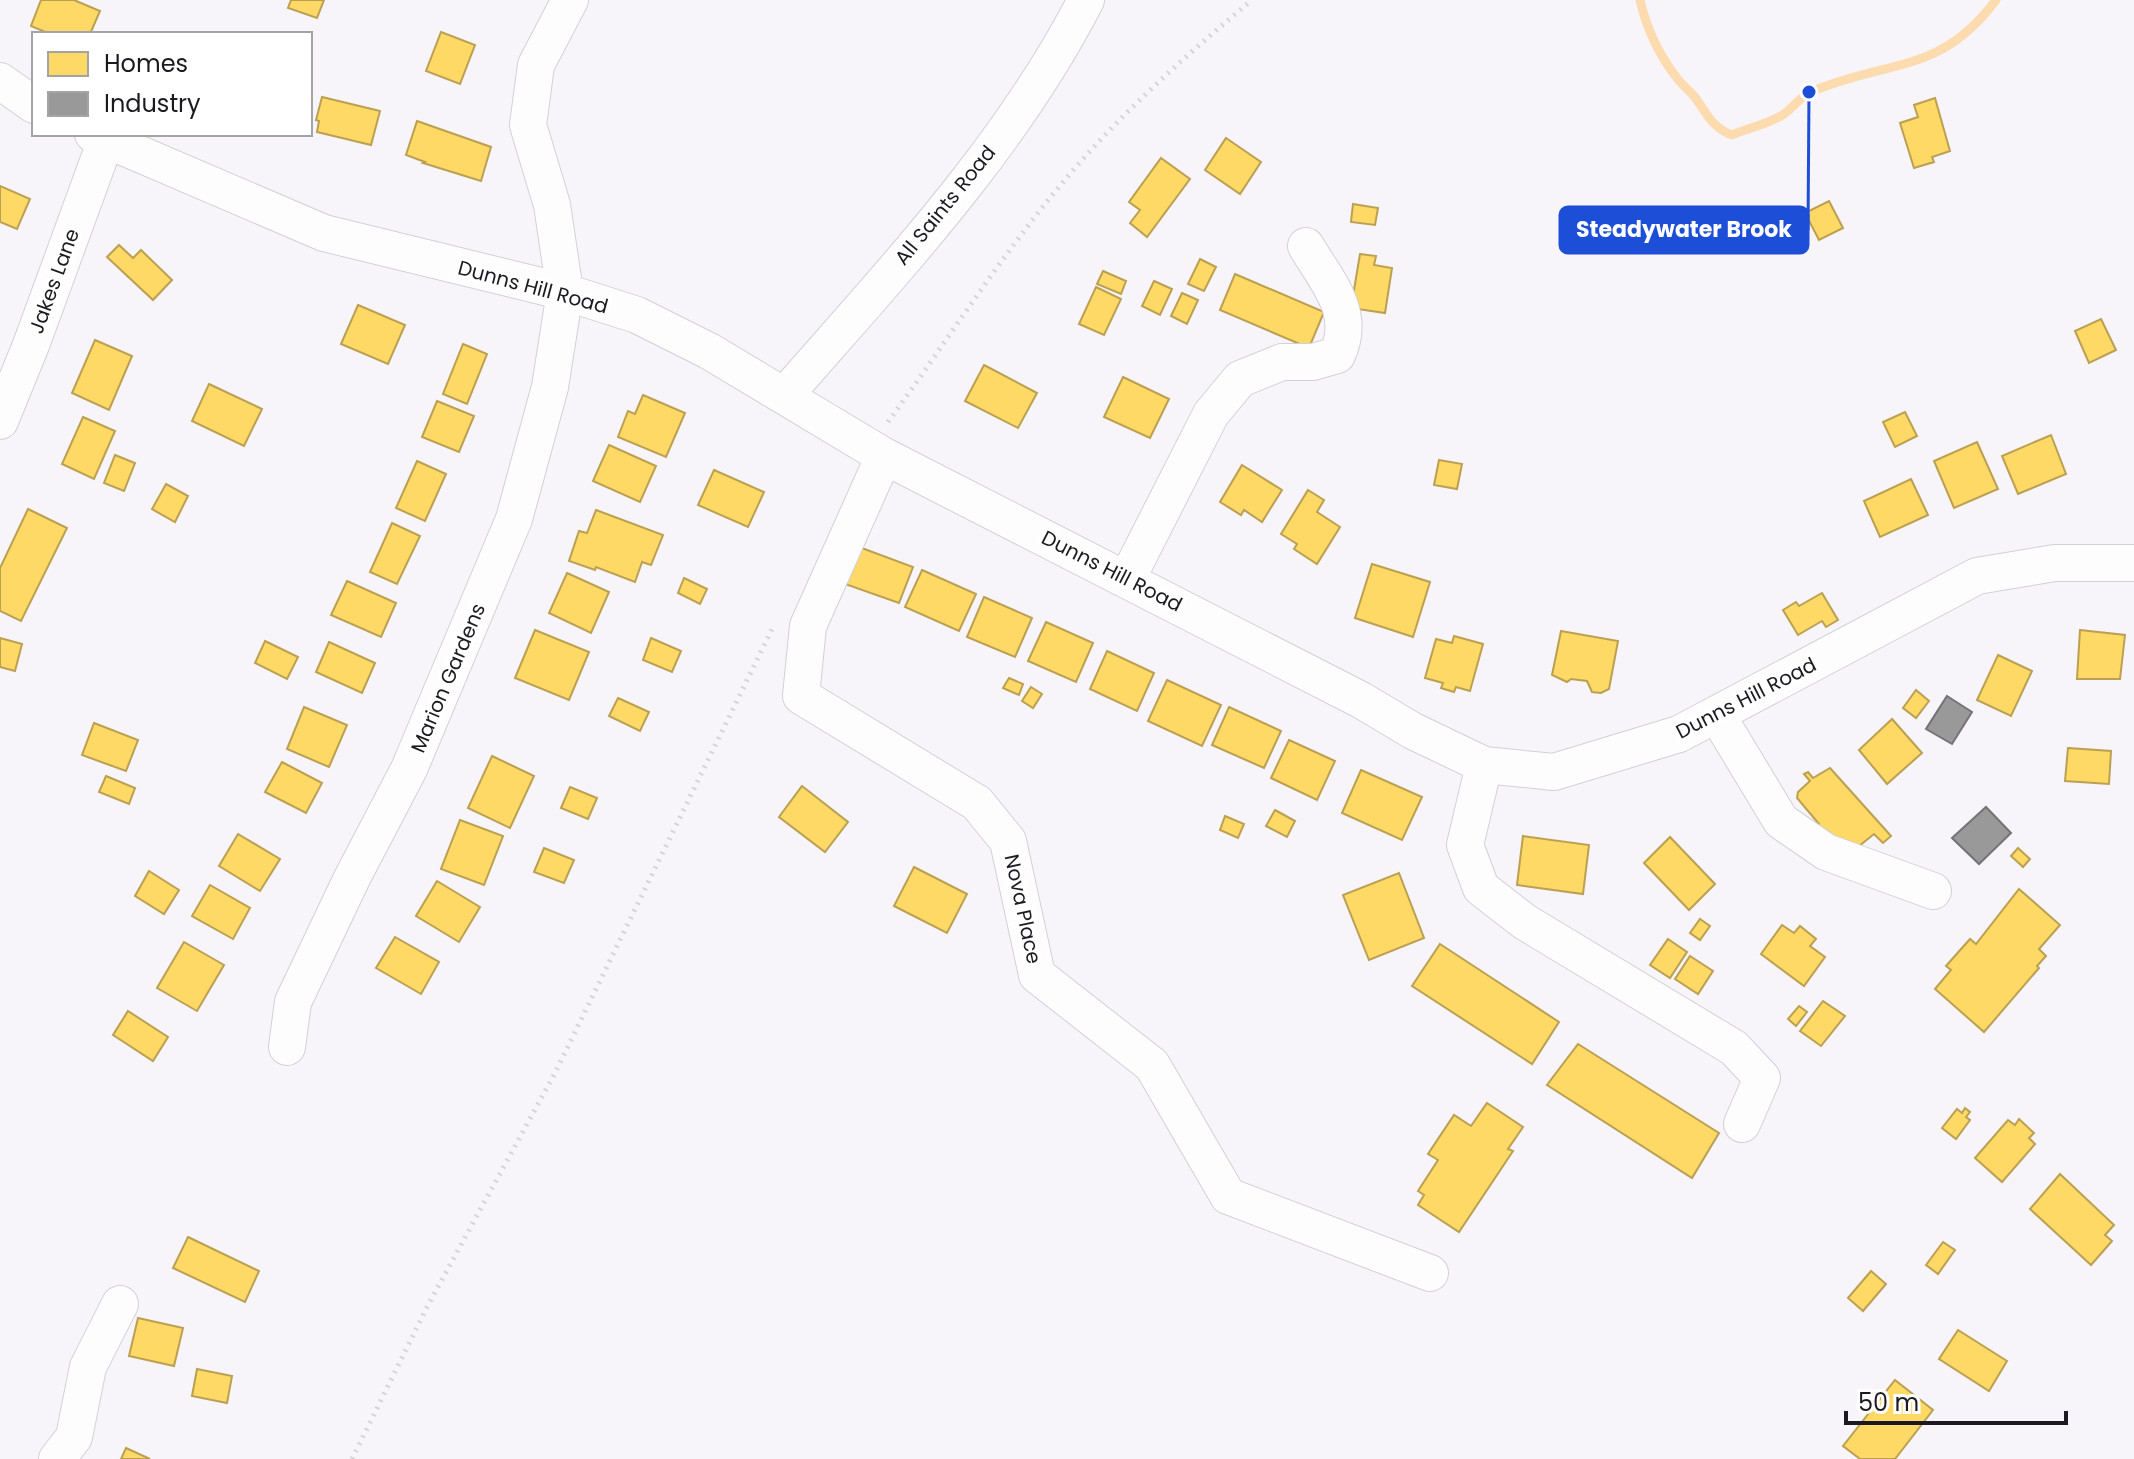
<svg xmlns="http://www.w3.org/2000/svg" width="2134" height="1459" viewBox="0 0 2134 1459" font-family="Poppins,sans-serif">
<rect width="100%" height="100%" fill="#f7f4fa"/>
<g fill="#ffd966" stroke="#bba051" stroke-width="2">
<polygon points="41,0 74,0 100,11 90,34 50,34 31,26"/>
<polygon points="291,0 324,0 317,18 288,8"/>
<polygon points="441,32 475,45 460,84 426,71"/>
<polygon points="322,97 380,111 371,145 317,132 319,121 316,120"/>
<polygon points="1935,98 1950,151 1932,157 1934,162 1914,168 1900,123 1918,117 1914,105"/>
<polygon points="417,121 491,147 481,181 423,163 425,162 406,155"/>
<polygon points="1226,138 1261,162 1240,194 1205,170"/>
<polygon points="1161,158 1190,179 1147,237 1130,223 1140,210 1129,202"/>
<polygon points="0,186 30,199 17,229 0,222"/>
<polygon points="1829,201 1843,228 1819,240 1805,213"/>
<polygon points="1353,204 1378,208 1375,225 1351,222"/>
<polygon points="119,245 133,258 141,250 172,280 153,300 107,257"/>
<polygon points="1360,254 1376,256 1374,265 1392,268 1385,313 1351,308"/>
<polygon points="1200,259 1216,267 1204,291 1188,284"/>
<polygon points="1103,271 1126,281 1121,294 1097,284"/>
<polygon points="1235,274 1324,312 1309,348 1220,310"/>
<polygon points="1154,281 1172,289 1160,315 1142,306"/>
<polygon points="1096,287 1121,299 1104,335 1079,324"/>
<polygon points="1182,293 1198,300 1187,324 1171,316"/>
<polygon points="358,305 405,325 388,364 341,344"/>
<polygon points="2101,319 2116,350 2089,363 2075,331"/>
<polygon points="95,340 132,356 109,410 72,393"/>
<polygon points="463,344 487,354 467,404 443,394"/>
<polygon points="984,365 1037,393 1018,428 965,401"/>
<polygon points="1123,377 1169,399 1150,438 1104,417"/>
<polygon points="209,384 262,409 244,446 192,421"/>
<polygon points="643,395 685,413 666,457 618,437 628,411 635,414"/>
<polygon points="437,401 474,416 459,452 422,437"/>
<polygon points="1905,412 1917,436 1895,447 1883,422"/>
<polygon points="83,417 115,431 94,479 62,464"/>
<polygon points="2051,435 2066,474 2018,494 2002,456"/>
<polygon points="1977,442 1998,489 1954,508 1934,461"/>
<polygon points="609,445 656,466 640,502 593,481"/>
<polygon points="115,455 135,463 124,491 104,483"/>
<polygon points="1439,460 1462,464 1457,489 1434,485"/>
<polygon points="417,461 446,474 425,521 396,508"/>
<polygon points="1242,465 1282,490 1262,522 1244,510 1241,515 1220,502"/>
<polygon points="714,470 764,492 748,527 698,505"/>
<polygon points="1911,479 1928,515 1880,537 1864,501"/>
<polygon points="166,484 188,496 175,522 152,509"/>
<polygon points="1308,490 1324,500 1317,512 1340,527 1317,564 1294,549 1297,544 1281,534"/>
<polygon points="28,509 67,528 21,621 0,611 0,568"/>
<polygon points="596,510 663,535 651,565 642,562 635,582 596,567 595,570 569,561 579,531 587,533"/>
<polygon points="392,523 420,536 397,584 370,572"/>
<polygon points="859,547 913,567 899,603 845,584"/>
<polygon points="1372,564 1430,582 1413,637 1355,618"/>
<polygon points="922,570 976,594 959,631 905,607"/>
<polygon points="567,573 609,592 591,633 549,613"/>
<polygon points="684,578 707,589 700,604 678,593"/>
<polygon points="347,581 396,603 381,637 331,615"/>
<polygon points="1822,593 1838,620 1826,627 1822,621 1798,635 1783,610 1796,602 1799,606"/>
<polygon points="984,597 1032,618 1015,657 967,637"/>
<polygon points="1046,622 1093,643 1076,682 1028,661"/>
<polygon points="535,630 589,652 569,700 515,678"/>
<polygon points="2080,630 2125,635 2120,679 2077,679"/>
<polygon points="1561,631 1618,641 1609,689 1601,693 1592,692 1587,681 1571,679 1567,682 1552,675"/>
<polygon points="1454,636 1483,644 1470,691 1456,687 1454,692 1441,688 1443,683 1425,678 1436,639 1452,643"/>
<polygon points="0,638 22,644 15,671 0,667"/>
<polygon points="651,638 681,651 672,672 643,660"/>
<polygon points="265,641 298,657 287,679 255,663"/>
<polygon points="329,642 375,663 362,693 316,672"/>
<polygon points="1107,651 1154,673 1137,711 1090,689"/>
<polygon points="1998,655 2032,671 2011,716 1977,700"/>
<polygon points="1009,678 1023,684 1019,695 1003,688"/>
<polygon points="1167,680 1221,705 1202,746 1148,721"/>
<polygon points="1031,687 1042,694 1033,708 1022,701"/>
<polygon points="1916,690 1929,701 1916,718 1903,708"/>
<polygon points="618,698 649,712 640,731 609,716"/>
<polygon points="304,707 347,725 329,767 287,749"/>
<polygon points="1229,707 1281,731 1264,768 1212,745"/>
<polygon points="1892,719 1922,753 1887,784 1859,750"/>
<polygon points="94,723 138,740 126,771 82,755"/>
<polygon points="1289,740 1335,761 1317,800 1271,778"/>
<polygon points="2068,748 2111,751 2109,784 2065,781"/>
<polygon points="492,756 534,776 510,828 468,808"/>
<polygon points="282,762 322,783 306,813 265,792"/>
<polygon points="1830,768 1891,836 1883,843 1874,834 1848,855 1808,835 1819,824 1797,798 1798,792 1810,781 1804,774 1808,772 1813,778"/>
<polygon points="1361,770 1422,797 1402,840 1342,813"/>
<polygon points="106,776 135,788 129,804 99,792"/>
<polygon points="802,786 848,822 825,852 779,817"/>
<polygon points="570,787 597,798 588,819 561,808"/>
<polygon points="1275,810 1295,821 1287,837 1266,826"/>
<polygon points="1225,816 1244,824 1238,838 1220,830"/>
<polygon points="460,820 503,836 484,885 441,869"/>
<polygon points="238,834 280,859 260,891 219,866"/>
<polygon points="1523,836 1589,845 1583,894 1517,885"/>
<polygon points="1670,837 1715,884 1689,910 1644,863"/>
<polygon points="544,848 574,860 564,883 534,872"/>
<polygon points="2018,848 2030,859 2023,867 2011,856"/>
<polygon points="914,867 967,894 947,933 894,906"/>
<polygon points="149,871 179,890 164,914 135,896"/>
<polygon points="1399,873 1424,938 1369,960 1343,895"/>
<polygon points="437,881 480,907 459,942 416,916"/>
<polygon points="210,885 250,908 233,939 192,916"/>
<polygon points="2019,889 2060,925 2039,949 2046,956 2037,966 2039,968 1984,1032 1935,989 1951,970 1946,966 1970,939 1976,944"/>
<polygon points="1700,919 1710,926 1700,940 1690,933"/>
<polygon points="1782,925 1794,933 1800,926 1816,939 1810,946 1825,957 1804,986 1761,954"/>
<polygon points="395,937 439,962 421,994 376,968"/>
<polygon points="1668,939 1687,952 1670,978 1650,965"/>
<polygon points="184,942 224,965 197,1011 157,988"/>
<polygon points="1440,944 1559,1022 1532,1064 1412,986"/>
<polygon points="1690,956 1713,971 1698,994 1675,979"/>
<polygon points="1823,1001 1845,1016 1821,1046 1800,1031"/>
<polygon points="1799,1006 1807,1012 1796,1026 1788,1019"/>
<polygon points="128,1011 168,1037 153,1061 113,1035"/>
<polygon points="1578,1044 1719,1133 1692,1178 1547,1085"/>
<polygon points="1487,1103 1523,1127 1508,1149 1513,1151 1459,1232 1418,1205 1424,1195 1418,1191 1438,1160 1428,1154 1454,1115 1471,1126"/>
<polygon points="1965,1108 1970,1112 1966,1117 1970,1120 1956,1139 1942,1128 1957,1109 1962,1113"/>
<polygon points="2019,1119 2034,1133 2029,1138 2035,1144 2002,1182 1975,1158 2008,1120 2015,1125"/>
<polygon points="2060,1174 2114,1225 2105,1235 2112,1241 2091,1265 2030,1209"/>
<polygon points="188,1237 259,1271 245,1302 173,1268"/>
<polygon points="1943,1242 1955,1250 1938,1274 1926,1265"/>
<polygon points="1871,1271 1886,1284 1863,1311 1848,1298"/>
<polygon points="138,1318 183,1328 174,1366 129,1356"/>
<polygon points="1958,1330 2007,1361 1989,1391 1939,1359"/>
<polygon points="197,1369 232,1376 227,1403 192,1396"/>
<polygon points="1895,1380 1933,1410 1895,1459 1860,1459 1843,1446"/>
<polygon points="126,1448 150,1459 121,1459"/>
</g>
<g fill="#999" stroke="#747375" stroke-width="2">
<polygon points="1947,696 1972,712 1952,744 1926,729"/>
<polygon points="1986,807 2011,833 1979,864 1952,838"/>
</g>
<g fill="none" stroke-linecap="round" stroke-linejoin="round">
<path stroke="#fcdbae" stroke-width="9" d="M1640 0C1647 30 1658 54 1677 78 1682 85 1689 90 1694 96 1707 113 1711 127 1732 135 1748 128 1769 124 1784 114 1794 107 1800 96 1813 91 1889 59 1940 75 1996 0"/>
<g stroke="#d3d0d6" stroke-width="38">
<g id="minor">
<polyline points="0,81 34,105"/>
<polyline points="93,134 324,233 565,292 637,315 709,351 884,456 1361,700 1413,731 1484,765 1554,772 1679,734 1977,576 2055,563 2134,563"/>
<path d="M785 395C893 271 1010 148 1086 0"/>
<polyline points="0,421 31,345 106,140"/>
<polyline points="884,456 808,626 801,696 977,803 1008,841 1037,975 1152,1065 1228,1196 1430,1273"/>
<path d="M1127 579 1211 414 1240 379 1282 362H1313L1337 355C1357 312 1327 282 1306 246"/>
<polyline points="1717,715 1781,821 1826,852 1933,891"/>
<polyline points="1484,765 1465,845 1481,888 1525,922 1734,1048 1762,1078 1742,1124"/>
<polyline points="287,1047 293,1002 352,878 409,769 514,519 550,387 565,292 552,205 528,125 536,65 570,0"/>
<polyline points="57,1459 74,1437 88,1367 120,1304"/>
</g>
</g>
<g stroke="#d5d4d6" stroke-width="5" stroke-dasharray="2 6" stroke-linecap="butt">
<path d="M888 422C950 337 1007 246 1076 167 1129 106 1190 52 1252 0"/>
<polyline points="352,1459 427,1307 555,1073 774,625"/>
</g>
<use href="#minor" stroke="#fefdfe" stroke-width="36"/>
</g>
<g text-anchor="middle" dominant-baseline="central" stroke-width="8" stroke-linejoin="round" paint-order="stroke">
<g font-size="20" fill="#1c1a20" stroke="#fff">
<text transform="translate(945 205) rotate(-51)">All Saints Road</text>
<text transform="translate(54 281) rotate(-70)">Jakes Lane</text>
<text transform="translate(533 287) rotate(15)">Dunns Hill Road</text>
<text transform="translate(1112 571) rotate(27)">Dunns Hill Road</text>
<text transform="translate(448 678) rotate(-67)">Marion Gardens</text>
<text transform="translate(1746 698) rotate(-27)">Dunns Hill Road</text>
<text transform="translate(1023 909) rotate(78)">Nova Place</text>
</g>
</g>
<path fill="none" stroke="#1d4ed8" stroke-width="3" d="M1809 92L1808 230"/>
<circle fill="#1d4ed8" stroke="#fff" stroke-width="3" cx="1809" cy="92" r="8"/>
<rect fill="#1d4ed8" stroke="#1d4ed8" stroke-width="3" x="1560" y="207" width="248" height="46" rx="8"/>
<g font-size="22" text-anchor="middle" font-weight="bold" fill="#fff">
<text x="1684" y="237">Steadywater Brook</text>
</g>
<rect x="32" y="32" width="280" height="104" fill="#ffffff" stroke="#a4a3a6" stroke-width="2"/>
<rect x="48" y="52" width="40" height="24" fill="#ffd966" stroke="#a4a3a6" stroke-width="2"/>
<text x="104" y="72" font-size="24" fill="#1c1a20">Homes</text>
<rect x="48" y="92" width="40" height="24" fill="#999999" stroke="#a4a3a6" stroke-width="2"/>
<text x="104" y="112" font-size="24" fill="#1c1a20">Industry</text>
<path d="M1846 1411v12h220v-12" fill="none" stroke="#1c1a20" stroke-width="4"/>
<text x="1858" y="1411" font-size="24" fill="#1c1a20" stroke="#ffffff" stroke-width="6" paint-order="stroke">50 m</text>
</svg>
